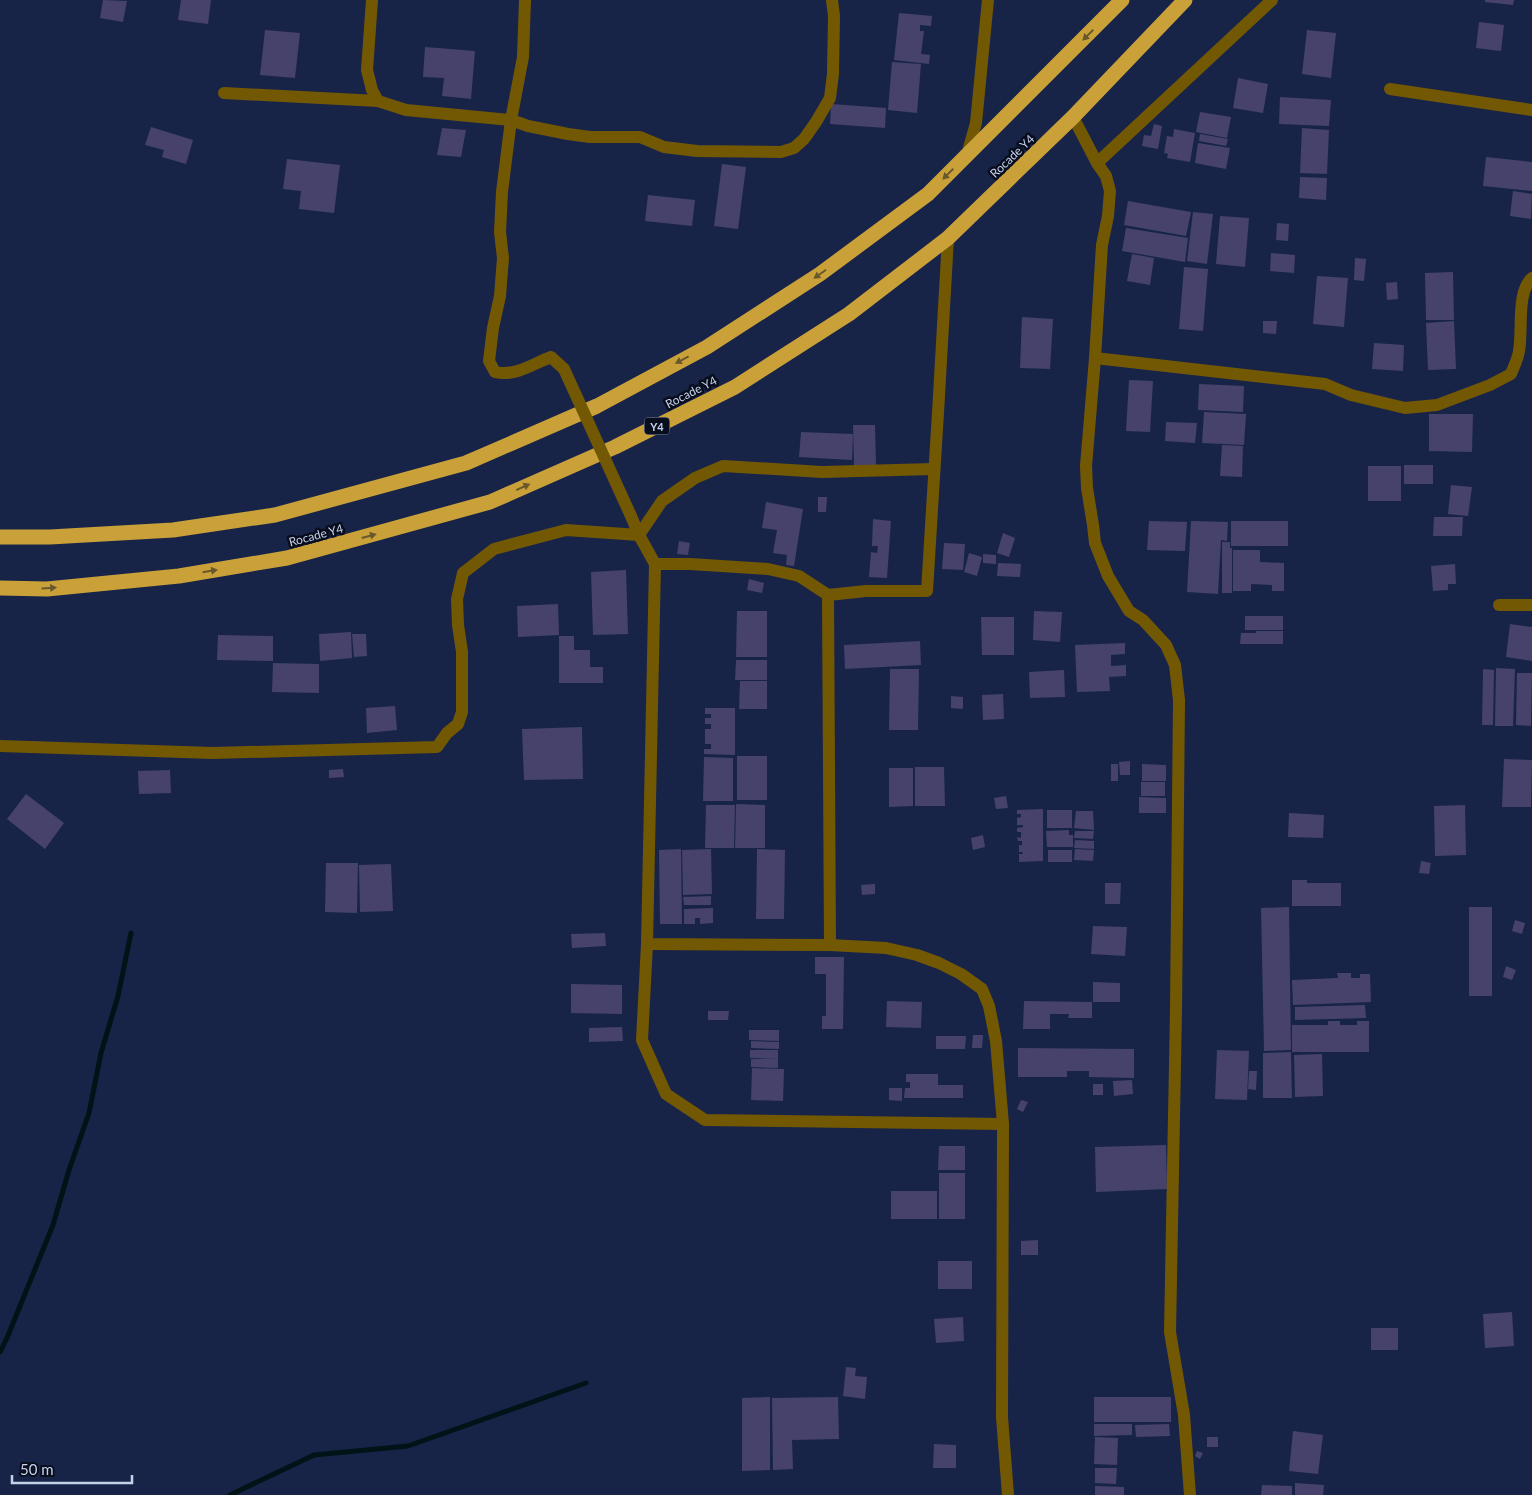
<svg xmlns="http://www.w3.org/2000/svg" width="1532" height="1495" viewBox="0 0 1532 1495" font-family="Lato,sans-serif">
<rect width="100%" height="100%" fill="#172448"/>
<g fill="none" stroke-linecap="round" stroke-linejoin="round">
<g stroke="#001317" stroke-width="5">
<polyline points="0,1352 7,1338 53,1225 69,1170 89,1113 101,1053 118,996 131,933"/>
<polyline points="230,1495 314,1455 408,1446 586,1383"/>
</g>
</g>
<g fill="#46426c">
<polygon points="103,0 127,1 123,22 100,18"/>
<polygon points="181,0 211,0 208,24 178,20"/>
<polygon points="1485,0 1514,0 1513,5 1485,2"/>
<polygon points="899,13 932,16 931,26 920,25 920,31 924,31 921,54 930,55 929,64 894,60"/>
<polygon points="1479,22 1504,25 1501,51 1476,48"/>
<polygon points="265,30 300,33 295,78 260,75"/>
<polygon points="1307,30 1336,33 1331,78 1302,74"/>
<polygon points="425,47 475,51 471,99 442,96 444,78 423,77"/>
<polygon points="892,62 921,64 917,113 888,110"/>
<polygon points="1238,78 1268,84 1263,113 1233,108"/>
<polygon points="1280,97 1331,100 1329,126 1279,124"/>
<polygon points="831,104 886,108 885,128 830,124"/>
<polygon points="1200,112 1231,117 1227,138 1196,132"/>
<polygon points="1154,124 1162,126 1158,149 1142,146 1144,135 1151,136"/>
<polygon points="151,127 193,140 186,164 162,157 164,150 145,145"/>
<polygon points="442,128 466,130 461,157 437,155"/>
<polygon points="1302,128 1329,130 1327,174 1300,173"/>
<polygon points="1174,129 1195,133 1190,162 1167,158 1168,154 1164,153 1167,136 1173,137"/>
<polygon points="1200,134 1228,139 1226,146 1199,141"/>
<polygon points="1198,143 1230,148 1226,169 1195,163"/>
<polygon points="1486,157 1532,162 1532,191 1483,186"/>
<polygon points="287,159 340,165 334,213 299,209 301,191 283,189"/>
<polygon points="722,164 746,167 738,229 714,226"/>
<polygon points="1300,177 1327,178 1326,200 1299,198"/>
<polygon points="1513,191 1532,194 1531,219 1510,216"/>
<polygon points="648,195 695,200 692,226 645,221"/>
<polygon points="1128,201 1191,212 1186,236 1124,225"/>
<polygon points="1193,212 1213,214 1207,264 1187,261"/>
<polygon points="1220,216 1249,218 1245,267 1216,264"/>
<polygon points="1277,223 1289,224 1288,241 1276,240"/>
<polygon points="1126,228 1188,238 1185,262 1122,251"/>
<polygon points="1271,253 1295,255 1294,273 1270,271"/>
<polygon points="1132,254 1154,258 1150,285 1127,281"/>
<polygon points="1355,258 1366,259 1364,281 1354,280"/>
<polygon points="1184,267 1208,269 1203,331 1179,329"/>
<polygon points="1453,272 1454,320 1426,320 1425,273"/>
<polygon points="1317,276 1348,278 1344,327 1313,324"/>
<polygon points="1397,282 1398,299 1387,300 1386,283"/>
<polygon points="1022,317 1053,319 1050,369 1020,368"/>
<polygon points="1263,321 1277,321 1276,334 1263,333"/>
<polygon points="1454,321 1456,369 1428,370 1426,323"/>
<polygon points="1374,343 1404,345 1403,371 1372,369"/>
<polygon points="1129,380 1153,381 1150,432 1126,431"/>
<polygon points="1199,384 1244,386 1243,412 1198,410"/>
<polygon points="1204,412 1246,414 1244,445 1202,443"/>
<polygon points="1429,414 1473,414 1472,452 1429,451"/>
<polygon points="1166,422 1197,423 1195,443 1165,441"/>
<polygon points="853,425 875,425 876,465 854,466"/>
<polygon points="801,432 853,434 852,460 799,457"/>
<polygon points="1222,445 1243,446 1242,477 1220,476"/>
<rect x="1404" y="465" width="29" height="19"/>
<rect x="1368" y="466" width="33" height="35"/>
<polygon points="1451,485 1472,487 1468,516 1448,514"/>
<polygon points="818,497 827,497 826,512 818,512"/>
<polygon points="766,502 803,509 794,566 786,565 787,555 773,553 777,530 762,528"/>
<polygon points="1434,517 1463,517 1462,536 1433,536"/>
<polygon points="873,519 891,521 887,578 869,577 871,552 877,553 878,546 872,546"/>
<polygon points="1149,521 1187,522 1185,551 1147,550"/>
<polygon points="1191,521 1228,522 1227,541 1221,540 1218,594 1187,592"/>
<rect x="1231" y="521" width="57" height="25"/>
<polygon points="1003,533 1015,538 1009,557 997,553"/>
<polygon points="679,541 690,543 688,555 677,554"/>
<polygon points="1222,542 1230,542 1230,548 1232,548 1232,593 1222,593"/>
<polygon points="944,543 965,544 963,570 942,569"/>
<polygon points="1233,550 1260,550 1260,562 1284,563 1284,591 1272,591 1272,585 1251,584 1251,591 1233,591"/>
<polygon points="969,553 982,557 977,576 964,572"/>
<polygon points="983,554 996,555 996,564 983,563"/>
<polygon points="998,563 1021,564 1020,577 997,576"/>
<polygon points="1455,564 1456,584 1448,584 1448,590 1433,591 1431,566"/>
<polygon points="626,570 628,634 593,635 591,572"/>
<polygon points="749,579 764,583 762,593 747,590"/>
<polygon points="558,604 559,635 518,637 517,606"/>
<polygon points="737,611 767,611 767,657 736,657"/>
<polygon points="1034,611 1062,612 1060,642 1033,640"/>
<rect x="1245" y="616" width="38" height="14"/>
<polygon points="981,617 1014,617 1014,655 982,655"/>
<polygon points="1510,624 1532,627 1532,661 1506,657"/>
<polygon points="1256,631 1283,631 1283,644 1240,644 1241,633 1256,633"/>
<polygon points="351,632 352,658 320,661 319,634"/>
<polygon points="352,634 366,634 367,656 354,657"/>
<polygon points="218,635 273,636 273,661 217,660"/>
<polygon points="559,636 574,636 574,650 590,650 590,667 603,667 603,683 559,683"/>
<polygon points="920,641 921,665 845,669 844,645"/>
<polygon points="1125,643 1125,654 1111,655 1111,666 1126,665 1126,676 1109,677 1110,691 1077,692 1075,645"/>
<polygon points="736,660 767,660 767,680 735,680"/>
<polygon points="273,663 319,664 319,693 272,692"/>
<polygon points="1496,668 1515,669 1513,726 1495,726"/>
<polygon points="890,669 919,669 918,730 889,730"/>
<polygon points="1483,669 1494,670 1493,725 1482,725"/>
<polygon points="1064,670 1065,697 1030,698 1029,672"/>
<polygon points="1517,673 1532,673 1531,726 1516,725"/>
<polygon points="740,681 767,681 767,709 739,709"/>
<polygon points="1003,694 1004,719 983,720 982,695"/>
<polygon points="951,696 963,697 963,709 951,708"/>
<polygon points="395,706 397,730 367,733 366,708"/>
<polygon points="705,708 735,708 735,755 704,754 704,749 711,749 711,744 705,744 705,729 711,729 711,724 705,724 705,718 711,718 711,714 705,714"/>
<polygon points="582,727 583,779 524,780 522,729"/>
<rect x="737" y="756" width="30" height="44"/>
<polygon points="704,757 733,758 733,801 703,801"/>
<polygon points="1504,759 1532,760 1531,807 1502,807"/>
<polygon points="1130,761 1130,775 1120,775 1119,762"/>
<rect x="1111" y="764" width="7" height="17"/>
<polygon points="1142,764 1166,765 1166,781 1142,781"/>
<polygon points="915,767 944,767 945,806 915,806"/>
<polygon points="889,768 913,768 913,806 889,807"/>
<polygon points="343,769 344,777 329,778 329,770"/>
<polygon points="170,770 171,793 139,794 138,771"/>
<rect x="1141" y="782" width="24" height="14"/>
<polygon points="26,794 64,823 45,849 7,819"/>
<polygon points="1006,796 1008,808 996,809 994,798"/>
<polygon points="1139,797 1166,798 1166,813 1139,813"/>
<polygon points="736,804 765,805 765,848 735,848"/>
<polygon points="706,805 735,805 734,848 705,848"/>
<polygon points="1465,805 1466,855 1435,856 1434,806"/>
<polygon points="1043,809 1043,861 1019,862 1019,854 1023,854 1022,852 1019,852 1019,845 1022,845 1022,841 1018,841 1017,837 1021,838 1021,832 1017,832 1017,828 1023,827 1023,825 1017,825 1017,818 1021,817 1021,814 1017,814 1017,810"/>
<rect x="1047" y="810" width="25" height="18"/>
<polygon points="1076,811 1093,811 1094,830 1074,828"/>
<polygon points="1289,813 1324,815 1323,838 1288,837"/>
<polygon points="1069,830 1069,835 1073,835 1073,847 1047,847 1046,831"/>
<polygon points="1075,831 1094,831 1093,839 1074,838"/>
<polygon points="983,835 985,847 973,850 971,838"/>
<polygon points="1075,840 1094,841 1094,849 1074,848"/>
<polygon points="681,849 682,924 660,924 659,850"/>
<polygon points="711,849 712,894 683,895 682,850"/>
<polygon points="757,849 785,850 784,919 756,919"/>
<polygon points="1075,849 1094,850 1093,861 1074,860"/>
<rect x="1048" y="850" width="24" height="12"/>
<polygon points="1421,861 1431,863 1429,874 1419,873"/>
<polygon points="326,863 358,863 357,913 325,912"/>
<polygon points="391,864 393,911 360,912 359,865"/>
<polygon points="1292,880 1307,880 1307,883 1341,883 1341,906 1292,906"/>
<polygon points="1105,883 1121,883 1120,904 1105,904"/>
<polygon points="875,884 875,894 862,895 861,885"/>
<polygon points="711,896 711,905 684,905 683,897"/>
<polygon points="1289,907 1291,1050 1264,1051 1261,908"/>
<rect x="1469" y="907" width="23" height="89"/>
<polygon points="713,908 713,923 700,924 700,918 695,918 695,924 684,924 684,909"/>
<polygon points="1515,920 1525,923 1522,934 1512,931"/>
<polygon points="1093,926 1127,927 1125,956 1091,954"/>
<polygon points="605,933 606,946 572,948 571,934"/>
<polygon points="815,957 844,957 843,1029 822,1029 822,1016 826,1016 826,974 815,974"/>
<polygon points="1506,966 1516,970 1512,980 1503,977"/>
<polygon points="1337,973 1351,973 1351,978 1360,978 1360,974 1370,974 1371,1002 1293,1005 1292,980 1338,978"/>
<polygon points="1093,982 1120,983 1120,1002 1093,1002"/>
<polygon points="571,984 622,985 622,1014 571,1013"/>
<polygon points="887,1001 922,1002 921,1028 886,1027"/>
<polygon points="1024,1001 1092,1002 1092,1018 1068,1018 1069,1014 1050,1014 1050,1029 1023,1029"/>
<polygon points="1365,1005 1366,1018 1295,1020 1295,1007"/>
<polygon points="708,1011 729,1011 728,1020 708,1020"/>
<polygon points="1328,1021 1340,1021 1340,1025 1357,1025 1357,1021 1369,1021 1369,1052 1292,1052 1292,1025 1328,1025"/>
<polygon points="622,1027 623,1041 589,1042 589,1028"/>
<polygon points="749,1030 779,1030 779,1041 749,1040"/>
<polygon points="973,1035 983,1035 982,1048 972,1048"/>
<polygon points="936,1036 966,1036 965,1049 936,1049"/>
<polygon points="751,1041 779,1042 779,1049 751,1048"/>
<polygon points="1018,1048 1134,1049 1134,1078 1089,1077 1089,1071 1067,1071 1067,1077 1018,1077"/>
<polygon points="750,1050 778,1050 778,1059 750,1058"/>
<polygon points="1217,1050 1249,1051 1247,1100 1215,1099"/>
<polygon points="1291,1052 1292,1098 1263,1098 1263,1053"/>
<polygon points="1322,1054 1323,1096 1295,1097 1294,1055"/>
<polygon points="751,1059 778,1059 778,1068 751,1067"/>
<polygon points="752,1068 784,1069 783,1101 751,1100"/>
<polygon points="1249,1071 1257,1071 1256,1090 1248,1089"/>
<polygon points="906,1074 938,1074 938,1085 963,1085 963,1098 904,1098 905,1088 910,1088 910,1082 906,1082"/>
<polygon points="1132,1080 1133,1094 1114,1096 1113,1081"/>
<rect x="1093" y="1084" width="10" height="11"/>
<polygon points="889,1088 902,1088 902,1101 889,1100"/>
<polygon points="1021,1100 1028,1102 1023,1112 1017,1109"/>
<polygon points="1166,1145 1167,1189 1096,1192 1095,1147"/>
<polygon points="939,1146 965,1146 965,1170 938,1170"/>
<rect x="939" y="1173" width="26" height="46"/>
<rect x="891" y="1191" width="46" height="28"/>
<polygon points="1038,1240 1038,1255 1021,1255 1021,1241"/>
<rect x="938" y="1261" width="34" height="28"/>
<polygon points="1512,1312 1514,1346 1485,1348 1483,1314"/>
<polygon points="963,1317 964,1341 936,1343 934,1319"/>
<rect x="1371" y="1328" width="27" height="22"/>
<polygon points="846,1367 856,1368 855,1376 867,1377 865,1399 843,1396"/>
<polygon points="770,1397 770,1470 742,1471 742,1398"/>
<polygon points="838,1397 839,1439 792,1440 793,1469 773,1470 772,1398"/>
<rect x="1094" y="1397" width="77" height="25"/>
<polygon points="1094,1424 1132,1424 1132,1435 1094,1436"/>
<polygon points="1169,1424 1170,1436 1136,1437 1135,1425"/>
<polygon points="1293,1431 1323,1435 1318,1474 1289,1471"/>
<polygon points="1095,1437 1118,1438 1117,1465 1094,1464"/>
<rect x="1207" y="1437" width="11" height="10"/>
<polygon points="934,1444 956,1445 956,1468 933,1468"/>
<polygon points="1197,1451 1203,1453 1200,1459 1195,1456"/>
<polygon points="1095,1468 1117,1468 1116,1484 1095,1483"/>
<polygon points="1295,1483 1324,1485 1323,1495 1295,1495"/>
<polygon points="1262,1485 1292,1486 1292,1495 1261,1495"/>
<polygon points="1095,1486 1124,1487 1124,1495 1095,1495"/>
</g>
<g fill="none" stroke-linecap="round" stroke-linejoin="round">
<g stroke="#735804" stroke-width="12">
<polyline points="372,0 367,70 372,90 378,101 406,110 511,120 528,126 568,134 590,137 640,137 664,147 697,151 781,152 794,148 804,139 816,122 830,98 833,74 834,16 832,0"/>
<path d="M525 0 523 57 511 120 502 192 500 232 503 258 500 296 493 328 489 361 495 372C515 377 532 364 551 357L564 369"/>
<polyline points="1390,89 1532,110"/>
<polyline points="224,93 378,101"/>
<polyline points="1073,117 1097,163 1106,176 1110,191 1108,216 1102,245 1095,358 1086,466 1087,488 1093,525 1095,543 1108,576 1129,611 1143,620 1166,645 1175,665 1179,700 1176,1010 1170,1332 1184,1415 1190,1495"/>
<polyline points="967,155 976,123 988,0"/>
<polyline points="1097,163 1272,0"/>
<path d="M1095 358 1325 384 1351 395 1405 408 1437 405 1490 385 1511 374C1514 366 1518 359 1519 351 1523 331 1516 292 1532 278"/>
<path d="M631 516 639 535 655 564H690L768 569 799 576 828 595 866 591H927C934 473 942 356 948 238"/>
<polyline points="655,564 647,944 830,945 886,948 917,955 939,963 961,974 982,989 989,1006 996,1041 1003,1124 1002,1417 1008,1495"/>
<polyline points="828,595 830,945"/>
<polyline points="1499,605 1532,605"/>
<polyline points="0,746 213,753 437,747 447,733 458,724 462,712 462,652 458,625 457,599 463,573 494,549 566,530 639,535 662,501 695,478 723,466 822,472 934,469"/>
<polyline points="647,944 642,1040 666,1094 705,1120 1003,1124"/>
</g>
<g stroke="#caa139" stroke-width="15">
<polyline points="0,537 50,537 173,530 275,515 466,463 597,406 707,347 820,274 928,194 1122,0"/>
<polyline points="0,588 47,589 179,576 287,558 490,502 615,447 735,387 849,314 948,238 1073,117 1185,0"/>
</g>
<polyline stroke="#735804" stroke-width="12" points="564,369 631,516"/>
</g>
<defs><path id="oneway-solid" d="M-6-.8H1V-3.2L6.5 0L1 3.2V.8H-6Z" transform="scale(1.25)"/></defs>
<g fill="#69582c">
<use href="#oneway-solid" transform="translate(1088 35) rotate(135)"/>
<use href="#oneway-solid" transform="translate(948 174) rotate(135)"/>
<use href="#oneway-solid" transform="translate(820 274) rotate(145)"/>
<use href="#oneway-solid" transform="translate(682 360) rotate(152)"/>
<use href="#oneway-solid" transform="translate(523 487) rotate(-24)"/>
<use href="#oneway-solid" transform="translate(369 536) rotate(-15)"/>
<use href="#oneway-solid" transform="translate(210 571) rotate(-9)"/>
<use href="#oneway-solid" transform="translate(49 588) rotate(-3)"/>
</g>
<g text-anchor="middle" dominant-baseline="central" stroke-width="5" stroke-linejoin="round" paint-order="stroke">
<rect fill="#080e1e" stroke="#8e96ac" stroke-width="1" x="644.5" y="417.5" width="25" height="17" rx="4"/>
<g font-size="11" font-weight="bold" fill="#c7d1e9">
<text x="657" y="426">Y4</text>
</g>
<g font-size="12" fill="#c7d1e9" stroke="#080e1e">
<text transform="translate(1012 156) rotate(-44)">Rocade Y4</text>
<text transform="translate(691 392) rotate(-27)">Rocade Y4</text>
<text transform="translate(316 535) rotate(-15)">Rocade Y4</text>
</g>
</g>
<path d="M12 1475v8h120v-8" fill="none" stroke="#c7d1e9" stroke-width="2.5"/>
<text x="20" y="1475" font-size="15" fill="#c7d1e9" stroke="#080e1e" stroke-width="4" paint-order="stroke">50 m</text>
</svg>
